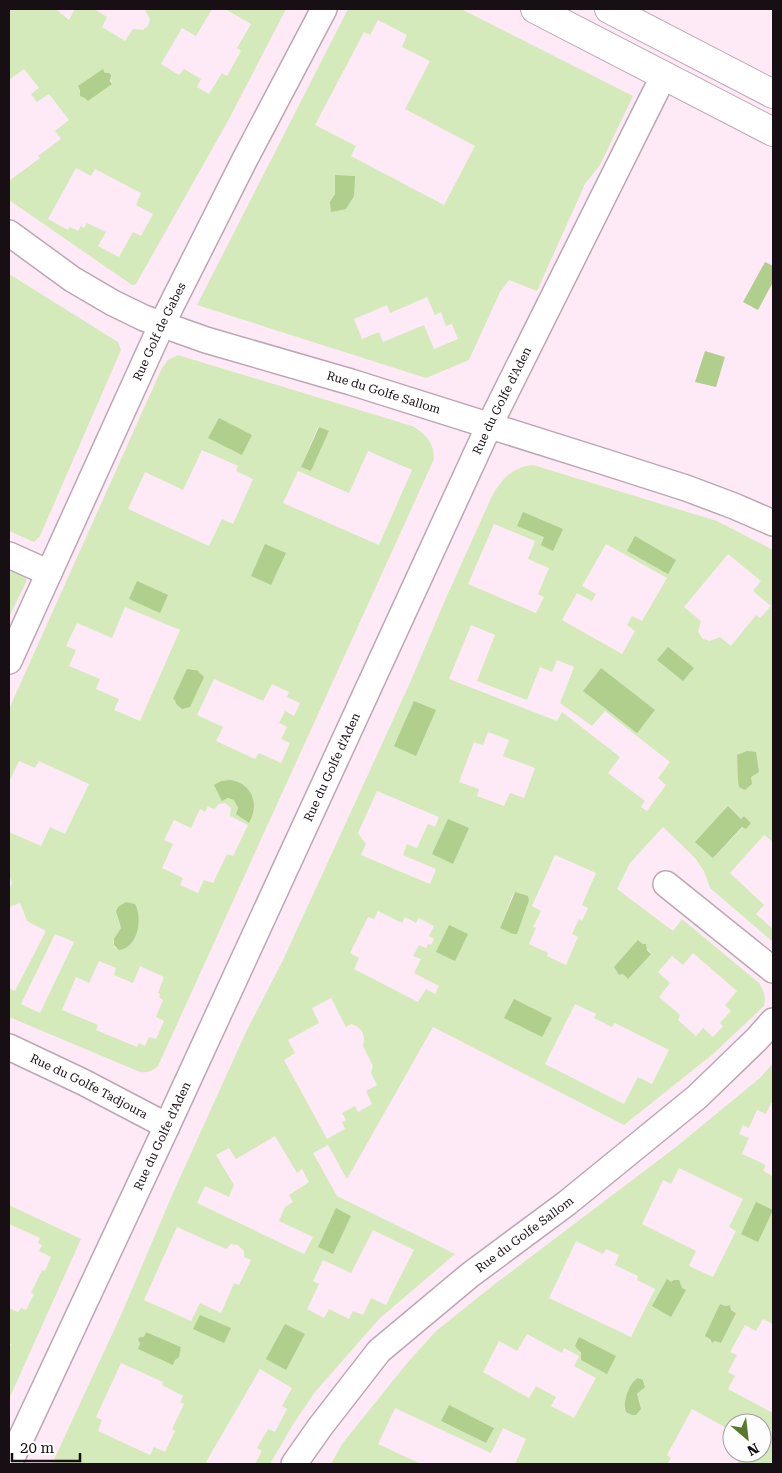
<svg xmlns="http://www.w3.org/2000/svg" width="782" height="1473" viewBox="0 0 782 1473" font-family="'Roboto Serif',serif">
<rect width="100%" height="100%" fill="#fdeaf6"/>
<g fill="#d4eaba" fill-rule="evenodd">
<path d="M9 9H56L69 20 75 9H94L107 17 102 27 125 41 133 29 143 30 148 26 150 19 145 10 146 9H212L196 36 182 28 161 64 179 75 184 69 201 79 197 87 209 94 222 73 227 76 241 51 237 48 251 24 225 9H286L229 119 136 284 132 285 9 200V181L40 158 38 156 61 139 55 131 69 120 49 94 37 102 31 94 39 88 24 69 9 80ZM103 70 105 73H109L112 83 88 101 79 91ZM76 168 91 176 95 169 141 193 136 205 153 214 141 236 133 232 119 257 98 246 106 232 87 223 84 228 81 226 78 231 70 227 68 230 48 219Z"/>
<path d="M348 9H461L633 96 600 165 585 184 537 291 509 280 500 292 469 360 426 378 197 305ZM378 20 407 35 402 47 430 61 405 109 475 146 444 205 351 156 356 146 315 125 364 32 370 35ZM427 297 435 315 441 312 446 326 452 324 458 339 434 349 424 325 383 342 379 332 362 339 354 319 387 305 390 313Z"/>
<polygon points="9,274 118,342 121,350 40,536 34,542 9,531"/>
<path d="M178 355 412 426C426 434 434 442 434 459L158 1066C152 1071 148 1073 140 1072L9 1017V988L15 991 46 931 27 921 20 903 9 907V890L12 882 9 876V832L41 846 50 827 65 834 89 784 39 761 35 768 19 761 9 782V709L162 368 168 360ZM318 427 329 431 311 471 301 467ZM202 450 238 466 236 471 253 479 233 524 222 519 209 546 128 509 145 472 183 490ZM368 451 412 470 379 545 283 503 298 471 349 493ZM125 607 180 630 140 721 114 710 119 699 96 689 100 679 69 666 76 650 66 646 77 623 112 638ZM193 669 197 670 203 677 182 709 176 704 175 700 187 670ZM214 679 263 701 272 684 289 692 287 697 300 703 294 716 285 711 279 723 287 727 281 739 290 743 281 763 259 753 255 759 216 741 223 727 197 715ZM245 785 249 822 237 812C239 803 234 796 225 799ZM225 803 231 808 230 816 248 825 233 856 227 854 213 883 204 880 198 893 180 885 183 878 162 868 173 844 164 840 174 820 191 828 200 809 205 812 208 806 214 809 219 804ZM138 915 136 933 129 946 115 948 113 942 121 928 117 916ZM55 934 74 942 40 1013 21 1004ZM99 961 116 968 114 975 133 983 140 966 164 977 158 993 160 994 159 997 163 1000 156 1017 164 1021 156 1039 149 1037 145 1046 139 1043 137 1047 96 1030 98 1025 62 1010 76 977 89 983Z"/>
<path d="M533 465 717 521 773 550V842L764 835 730 873 764 905 756 914 773 929V942L710 888 704 871 695 858 663 827 630 863 617 889 673 931 682 919 759 983C764 991 766 996 764 1006L713 1054 624 1125 433 1027 347 1179 328 1145 313 1153 337 1196 455 1254 379 1319 315 1392 292 1426 270 1464H255L262 1451 257 1448 268 1429 275 1432 287 1409 282 1406 292 1388 260 1369 206 1462 209 1464H52L121 1315 173 1193 246 1032 283 960 409 685 446 598 492 496C502 479 512 467 533 465ZM494 524 535 541 528 559 549 568 538 594 544 597 536 613 468 584ZM606 544 667 578 642 621 632 616 627 625 635 631 622 654 562 620 577 593 592 601 596 594 582 586ZM728 554 761 581 753 591 771 606 760 618 756 615 731 646 720 637 710 641 703 639 698 632 701 621 684 607ZM471 625 495 635 477 681 527 700 540 667 552 672 557 660 574 667 560 703 592 726 605 711 670 762 658 778 666 785 647 811 641 807 645 801 608 773 620 757 562 712 557 721 449 679ZM488 732 509 740 503 756 535 768 524 798 510 793 504 806 477 796 479 789 459 782 474 742 483 745ZM377 791 439 817 435 827 428 824 417 848 407 844 403 855 436 869 430 884 361 855 366 844 358 833ZM728 806 741 819 744 816 751 823 743 827 713 858ZM555 855 596 873 582 905 588 908 582 921 579 919 572 934 578 937 566 965 547 956 548 953 529 944 536 928 533 927 541 911 532 906ZM517 893 529 898 500 928 513 894ZM378 911 402 923 405 917 416 923 419 918 434 926 429 936 434 939 431 945 428 944 426 948 419 945 413 956 421 959 414 973 439 986 435 994 426 989 418 1002 354 969 359 958 350 953 368 917 374 919ZM639 940 651 953 627 978 623 974 619 975 618 971ZM693 953 737 991 725 1005 731 1011 720 1023 723 1026 713 1037 703 1028 696 1036 678 1020 680 1015 659 997 670 983 658 972 672 956 683 965ZM331 998 346 1027 351 1024C362 1027 366 1035 363 1046L373 1066 371 1073 377 1085 366 1091 372 1104 358 1112 355 1106 342 1113 346 1120 342 1122 345 1129 327 1139 284 1060 295 1053 288 1040 319 1023 312 1008ZM575 1004 596 1014 594 1018 612 1027 615 1023 669 1050 652 1084 638 1077 624 1104 545 1064ZM275 1136 297 1173 302 1169 309 1182 289 1195 293 1202 285 1207 279 1221 313 1237 304 1254 197 1203 205 1186 229 1197 234 1185 216 1155 229 1148 236 1159ZM177 1227 226 1249 231 1244 238 1245 244 1251V1257L251 1260 239 1285 234 1283 221 1313 200 1303 191 1321 144 1300ZM373 1230 414 1250 386 1305 371 1298 363 1315 353 1311 349 1319 329 1309 324 1318 307 1309 319 1284 313 1281 323 1260 351 1273ZM146 1332 181 1347 173 1364 138 1349 140 1344 138 1339 140 1337H144ZM121 1363 163 1382 162 1385 183 1396 180 1402 184 1404 172 1429 175 1431 165 1452 154 1447 150 1455 98 1431 102 1420 96 1417Z"/>
<polygon points="9,567 23,573 27,580 9,617"/>
<path d="M773 1063V1103H771L766 1114 757 1110 749 1128 743 1125 739 1134 749 1138 742 1154 766 1165 763 1171 773 1176V1324L763 1319 756 1331 745 1325 730 1352 737 1355 728 1372 735 1376 728 1389 773 1413V1464H738L740 1453H762V1423H732V1431L692 1409 667 1455 671 1458 667 1464H515L526 1439 503 1428 491 1453 395 1408 378 1444 421 1464H331L342 1444 408 1362 436 1331 491 1287 676 1147 761 1077ZM679 1168 743 1199 729 1227 736 1231 713 1277 689 1266 696 1251 642 1224 663 1180 671 1184ZM576 1241 603 1254 606 1249 619 1255 615 1265 638 1276 637 1280 655 1289 631 1337 549 1298ZM720 1304 725 1306 730 1305 731 1310 736 1312 721 1343 715 1340 711 1342 710 1341ZM527 1334 562 1353 564 1348 579 1356 574 1366 596 1378 574 1418 551 1406 556 1397 536 1386 529 1398 483 1372 499 1341 517 1351ZM579 1337 616 1356 582 1357 577 1347ZM638 1378 643 1380 645 1385 641 1391 637 1394V1397L640 1402 626 1412 624 1408ZM449 1406 493 1427 486 1443 441 1421Z"/>
<polygon points="9,1205 81,1239 9,1399 9,1349 11,1344 9,1343 9,1308 18,1312 21,1308 26,1310 34,1294 31,1293 42,1270 45,1271 51,1257 39,1251 42,1245 38,1243 40,1238 9,1224"/>
</g>
<g fill="#b0ce8c">
<polygon points="103,69 105,73 109,73 111,75 110,81 112,84 88,101 85,98 80,96 80,90 78,86"/>
<polygon points="335,175 355,176 354,196 346,209 331,212 330,202 335,194"/>
<polygon points="765,262 773,266 773,282 758,310 743,302"/>
<polygon points="705,351 725,357 716,387 695,382"/>
<polygon points="219,418 252,435 242,455 208,438"/>
<polygon points="319,427 329,431 311,471 301,467"/>
<polygon points="523,512 563,529 553,551 541,545 544,537 517,526"/>
<polygon points="635,536 676,560 668,574 627,551"/>
<polygon points="265,544 286,553 271,585 251,576"/>
<polygon points="137,581 168,595 160,613 129,599"/>
<polygon points="668,647 694,668 683,681 657,660"/>
<polygon points="601,668 655,710 637,733 583,691"/>
<polygon points="187,669 197,670 204,677 190,707 182,709 176,704 175,700 173,699"/>
<polygon points="414,701 436,710 416,756 394,746"/>
<path d="M747 751 756 752 759 772 751 777 752 784 745 790 739 787C737 776 738 766 737 755Z"/>
<path d="M230 780C252 783 260 804 249 823L236 814 238 808 234 800 228 798 222 801 214 785 221 781Z"/>
<polygon points="728,806 741,819 744,816 751,823 746,829 742,827 713,858 695,842"/>
<polygon points="448,819 469,828 453,864 432,854"/>
<polygon points="515,892 528,896 529,900 517,934 513,934 500,928"/>
<path d="M126 902 135 904C143 918 138 948 119 950L114 945V939L121 928 116 911 118 907Z"/>
<polygon points="449,925 468,934 455,961 436,952"/>
<polygon points="638,940 643,944 646,944 647,950 651,954 628,979 623,974 619,975 614,967"/>
<polygon points="514,999 552,1018 542,1037 504,1018"/>
<polygon points="756,1202 773,1210 758,1242 741,1234"/>
<polygon points="336,1208 351,1216 333,1254 318,1247"/>
<polygon points="667,1279 671,1282 674,1280 679,1280 682,1288 686,1290 671,1317 652,1306"/>
<polygon points="720,1304 725,1306 730,1305 731,1310 736,1313 721,1343 715,1341 712,1343 710,1339 705,1336"/>
<polygon points="200,1315 231,1328 224,1343 193,1329"/>
<polygon points="285,1324 305,1334 286,1370 266,1359"/>
<polygon points="146,1332 181,1347 179,1357 175,1360 173,1365 138,1349 140,1344 138,1339 140,1337 144,1337"/>
<polygon points="579,1337 616,1356 607,1374 581,1360 581,1353 575,1346"/>
<path d="M638 1378 643 1380 645 1387 637 1394 641 1409 636 1415H632L626 1412C622 1404 629 1382 638 1378Z"/>
<polygon points="449,1405 494,1428 486,1443 441,1421"/>
</g>
<g fill="none" stroke-linecap="round" stroke-linejoin="round">
<g stroke="#bda6b4" stroke-width="28">
<g id="street">
<path id="s1" d="M9 233 72 279 113 303 144 318 206 340 351 382 605 462 686 488 734 506 773 523"/>
<polyline points="9,555 49,573"/>
<path id="s2" d="M9 661 162 324 244 161 324 9"/>
<polyline points="666,884 773,970"/>
<path id="s3" d="M9 1047 83 1082 167 1126"/>
<path id="s4" d="M9 1464 167 1126 489 426 664 75"/>
<path id="s5" d="M294 1464 320 1427 379 1351 470 1275 567 1203 697 1097 757 1039 773 1021"/>
</g>
</g>
<g stroke="#bda6b4" stroke-width="30">
<g id="secondary">
<polyline points="535,9 773,132"/>
<polyline points="609,9 773,94"/>
</g>
</g>
<use href="#street" stroke="#fff" stroke-width="25"/>
<use href="#secondary" stroke="#fff" stroke-width="28"/>
</g>
<g text-anchor="middle" dominant-baseline="central" stroke-width="5" stroke-linejoin="round" paint-order="stroke">
<g font-size="12" fill="#170f14" stroke="#fdfdfd">
<text stroke="none"><textPath href="#s2" startOffset="362">Rue Golf de Gabes</textPath></text>
<text stroke="none"><textPath href="#s1" startOffset="411">Rue du Golfe Sallom</textPath></text>
<text stroke="none"><textPath href="#s4" startOffset="1172">Rue du Golfe d'Aden</textPath></text>
<text stroke="none"><textPath href="#s4" startOffset="768">Rue du Golfe d'Aden</textPath></text>
<text stroke="none"><textPath href="#s3" startOffset="89">Rue du Golfe Tadjoura</textPath></text>
<text stroke="none"><textPath href="#s4" startOffset="362">Rue du Golfe d'Aden</textPath></text>
<text stroke="none"><textPath href="#s5" startOffset="328">Rue du Golfe Sallom</textPath></text>
</g>
</g>
<rect width="782" height="1473" fill="none" stroke="#170f14" stroke-width="20"/>
<g transform="translate(747 1438) rotate(152)"><circle r="24" fill="#fdfdfd" stroke="#a19ea0"/>
<path d="M0-4L9 19L0 12L-9 19Z" fill="#5a782e"/>
<text y="-8" font-size="14" font-weight="bold" text-anchor="middle" fill="#170f14">N</text>
</g>
<path d="M12 1453v8h68v-8" fill="none" stroke="#170f14" stroke-width="2.5"/>
<text x="20" y="1453" font-size="15" fill="#170f14" stroke="#fdfdfd" stroke-width="4" paint-order="stroke">20 m</text>
</svg>
